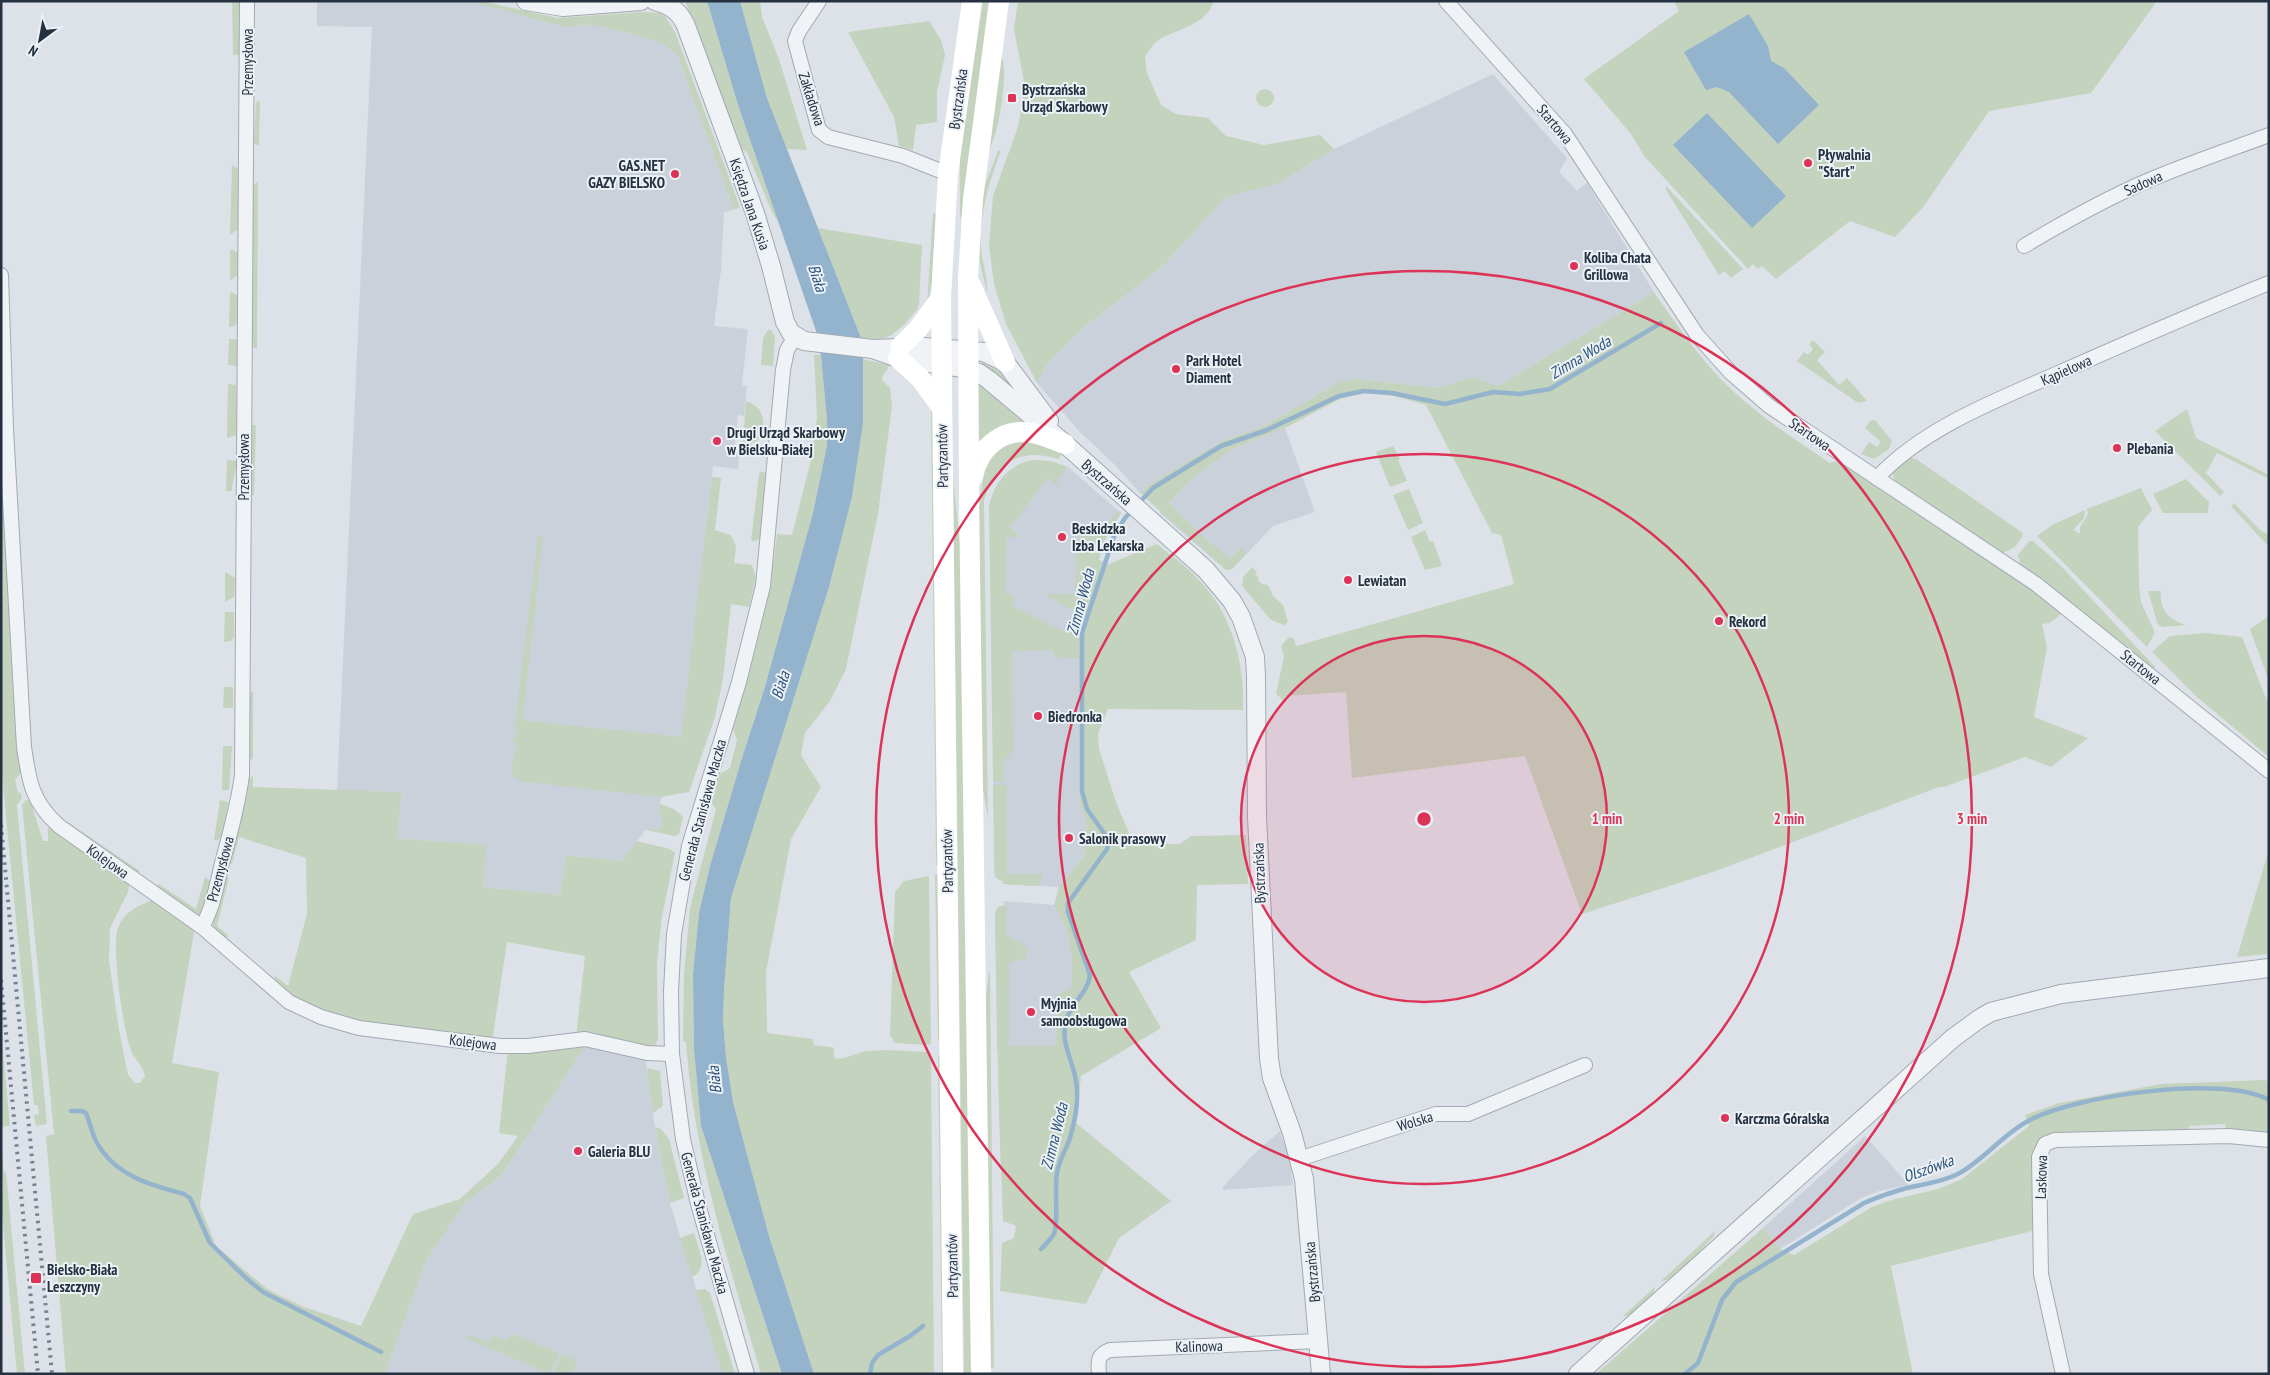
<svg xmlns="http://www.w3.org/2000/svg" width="2270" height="1375" viewBox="0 0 2270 1375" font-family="'PT Sans Narrow',sans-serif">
<rect width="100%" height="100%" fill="#dde2e9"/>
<g fill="#cbd1db">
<polygon points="317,1 468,1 565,27 584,25 600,26 660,42 677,55 734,210 724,212 721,270 714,326 748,329 742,385 747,386 744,416 738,415 734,452 739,453 738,469 713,466 712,477 705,534 711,694 662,794 658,814 663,816 660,830 647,828 622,861 566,855 560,895 483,887 485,845 397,838 402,792 337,791 372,27 317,26"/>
<polygon points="1493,74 1567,158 1559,172 1577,191 1587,183 1654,292 1498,386 1473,377 1440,388 1356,379 1339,382 1266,425 1220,442 1150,484 1140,493 1115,465 1079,431 1037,383 1048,363 1083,328 1162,267 1226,197 1279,183 1334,149"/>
<polygon points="1285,428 1315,512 1273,526 1238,563 1232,569 1226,570 1160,513 1195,476 1232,449"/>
<polygon points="1068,467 1121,513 1104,541 1080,618 1080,804 1087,824 1084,856 1059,887 1003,884 1003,881 997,879 994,872 992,618 1004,537 1047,473 1067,470"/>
<polygon points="1003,901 1054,905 1066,928 1072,957 1071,989 1057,995 1056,1054 997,1053 995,913 998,907 1005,905"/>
<polygon points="587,1043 645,1056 655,1127 670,1203 722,1374 385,1374 426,1261 465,1203 501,1176"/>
<polygon points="1280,1131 1289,1159 1293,1185 1223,1190 1223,1187 1253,1155"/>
<polygon points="1865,1136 1909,1185 1879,1191 1861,1198 1780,1249 1763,1228"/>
</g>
<g fill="#c4d3bd">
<polygon points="232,1 240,1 242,50 238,55 233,55"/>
<polygon points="468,1 480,1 558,18 642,12 659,13 665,16 675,32 740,207 734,210 677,55 660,42 600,26 584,25 565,27"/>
<polygon points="685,1 707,1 738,105 779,224 771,210 747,152 740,149"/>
<polygon points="740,1 760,1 762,17 779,59 807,150 787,149 767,98"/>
<polygon points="983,1 990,1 961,218 960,218 960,155"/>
<path d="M1018 1H1214C1205 27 1177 28 1157 41 1152 45 1148 52 1145 57L1147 73 1161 105 1176 114 1208 118 1226 136 1264 145 1320 135 1334 149 1279 183 1226 197 1162 267 1083 328 1048 363 1037 383 1006 324 994 284 989 245 993 196 1018 127 1025 87 1014 29Z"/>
<polygon points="1674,1 1692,2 2157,1 2091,93 1989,111 1924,206 1895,237 1850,221 1776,279 1762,266 1758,269 1753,264 1748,269 1645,157 1631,134 1584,79 1679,11"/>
<polygon points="929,21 941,40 945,55 937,92 937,122 916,125 913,150 899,146 894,117 848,32"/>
<path d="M1001 57C1010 65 998 141 988 150Z"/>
<circle cx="1265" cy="98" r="9"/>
<polygon points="260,101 259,146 254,143 256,102"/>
<path d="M998 151H1001C989 182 980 211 981 245 981 259 989 282 987 293L979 258 983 190Z"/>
<polygon points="232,165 239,169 238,229 230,235"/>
<polygon points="258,182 257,349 252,346 253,185"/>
<polygon points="1667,187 1743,269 1731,278 1725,271 1719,275 1665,188"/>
<polygon points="933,213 936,214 932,283 927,305"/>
<polygon points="818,228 922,245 919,304 916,311 903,326 890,336 882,339 861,338"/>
<path d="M230 249 239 253C239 264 242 276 230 280Z"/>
<polygon points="230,292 238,295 238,322 235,326 229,327"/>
<path d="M1654 292C1673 320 1692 347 1715 373 1748 409 1790 436 1830 463L1837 461 2039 595 2062 613 2050 623 2042 624 2047 647 2034 717 2088 738 2051 767 2025 757 1944 787H1939L1713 872 1582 914 1525 756 1352 778 1346 692 1285 696 1284 701 1276 694 1284 656 1281 646 1289 637 1294 639 1296 646 1514 584 1501 535 1492 533 1426 405 1394 396 1364 393 1340 399 1285 428 1232 449 1195 476 1169 503 1197 531 1230 559 1241 547 1244 549 1245 555 1232 569 1226 570 1140 493 1150 484 1220 442 1266 425 1339 382 1356 379 1440 388 1473 377 1498 386Z"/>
<polygon points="768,330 771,330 775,336 773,366 761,365 763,338"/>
<polygon points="229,339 235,339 238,341 237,366 228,365"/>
<polygon points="1813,340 1825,352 1817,360 1839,385 1847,378 1867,401 1858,403 1797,361 1804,352 1808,355 1813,349 1809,344"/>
<path d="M821 354 827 420V445L813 513 764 690 742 758 710 866 699 913 693 974 694 1049 701 1126 782 1374H761C729 1264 694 1156 686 1042L683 1041 684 974 690 908 716 809 710 801 718 775 730 768 737 740 732 727C753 664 770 600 777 534L792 535 811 460 817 417 814 355Z"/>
<path d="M863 359 889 365 887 371 883 375 882 380 890 388 892 406 878 514 846 669 830 701 805 733 801 755 821 787 791 839 766 972 767 1033 813 1039 814 1045 831 1047 834 1049V1056L837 1059C849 1058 858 1052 868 1051 888 1049 908 1051 928 1052L931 1054 934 1374H814L769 1236 733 1102 726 1057 723 1020 724 990 731 898 829 587 852 497 863 424Z"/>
<path d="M983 361C1000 367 1007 379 1017 393L981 365Z"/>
<polygon points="978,382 1023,420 1023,423 979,441"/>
<polygon points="228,384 236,385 237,435 227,438"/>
<path d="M746 401C765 407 767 425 758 440L752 443 751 450 743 441Z"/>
<polygon points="2187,409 2196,438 2269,475 2269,479 2217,453 2206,473 2224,492 2220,496 2155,431"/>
<polygon points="933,410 939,863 936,866 931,412"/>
<polygon points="1,417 23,770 15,780 18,793 20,792 22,798 17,805 47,1124 36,1126 34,1115 39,1114 38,1105 34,1105 1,765"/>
<polygon points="1871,420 1875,420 1892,441 1889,449 1874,459 1861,454 1869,442 1877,447 1881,442 1865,428"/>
<polygon points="252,425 256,425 254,496 251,494"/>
<path d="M1012 439 1053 446 1062 454 1058 459C1019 447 996 463 984 500L988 818 982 784 979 509 984 469 987 457Z"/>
<polygon points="1393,446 1400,459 1398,460 1407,481 1390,487 1376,452"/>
<path d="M1907 457 1916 459 2023 533C2021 542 2012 552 2002 552L1900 486C1886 474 1896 467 1907 457Z"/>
<path d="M227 460 237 461C236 472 232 480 232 491H226Z"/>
<path d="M1033 460 1051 461 1068 467 1057 481 1059 482 1057 485 1047 478 1010 528 1019 535 1018 537H1007L1005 594 1015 596 1012 605 1064 632 1075 611 1043 594H1075L1077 542 1089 528 1097 535 1118 511 1121 513 1104 541 1099 560 1109 564 1157 544C1171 555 1186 566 1198 579 1232 613 1245 663 1243 710L1108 709 1098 734 1099 749 1116 802 1129 833V844H1180L1191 836 1246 835 1248 884 1197 885 1196 940 1129 972 1161 1028 1081 1076 1076 1123 1171 1201 1119 1238 1086 1304 1000 1291 1002 1243 1014 1238 1016 1226 1003 1221 999 1118 995 913 998 907 1005 905 1007 908 1006 934C1012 941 1023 942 1028 949L1026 959 1009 962V1046H1056L1057 994 1071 989 1072 957 1066 928 1054 905 1059 887 1084 856 1087 824 1080 804 1079 658 1054 657 1053 650 1012 651 1013 753H1009V758H1004V782L993 781 989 506C995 481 1008 465 1033 460Z"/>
<polygon points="761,471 767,474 761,538 754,542 751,540 759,475"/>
<polygon points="712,477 721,478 715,530 731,535 736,546 734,563 752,565 756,578 749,607 731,604 723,679 715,717 689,792 661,797 520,781 514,777 511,766 517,749 512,738 518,738 515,726 538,536 543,537 523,717 528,721 681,737"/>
<polygon points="953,477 961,553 972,1374 964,1374"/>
<polygon points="2186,479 2209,502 2208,513 2163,513 2153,494"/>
<polygon points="2141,488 2152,510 2138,527 2139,584 2141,602 2155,633 2147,647 2037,536 2052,525 2085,510 2084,518 2074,529 2077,533 2080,533 2080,527 2088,514 2087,509"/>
<polygon points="1409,489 1423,523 1408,530 1393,495"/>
<polygon points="2234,503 2260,530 2269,535 2269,547 2231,506"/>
<polygon points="1425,530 1430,542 1433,541 1442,566 1425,570 1411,537"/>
<polygon points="2029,541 2033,541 2061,566 2155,667 2153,670 2103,628 2020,564 2018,555"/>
<polygon points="1252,567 1257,572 1255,574 1259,578 1258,580 1262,584 1268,585 1273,596 1283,605 1288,622 1284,625 1271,620 1242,586 1243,577"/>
<polygon points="225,572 235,578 234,597 225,602"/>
<path d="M2148 591H2161C2159 609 2169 620 2186 625L2163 627 2158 625Z"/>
<polygon points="225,612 234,612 234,637 231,641 224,642"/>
<polygon points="2269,616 2269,681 2250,629"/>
<polygon points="2206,633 2242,637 2269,706 2269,757 2197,697 2152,652 2170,636"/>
<polygon points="224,687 233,687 233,708 223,708"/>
<polygon points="253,691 253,760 247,757 247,694"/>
<polygon points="223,746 232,746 229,790 222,790"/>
<polygon points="253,776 253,787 402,792 397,838 486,845 483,887 560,895 566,855 622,861 637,841 670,849 675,853 662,917 657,962 658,1040 655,1045 649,1047 576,1036 585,956 507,942 492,1042 360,1024 321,1014 277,987 274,975 288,986 307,914 306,858 239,837 232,864 229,863 246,780"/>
<polygon points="993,785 1007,785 1007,874 1042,874 1042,879 1037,886 1003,884 1003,881 995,877"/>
<path d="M26 800H30L43 841H48V828L55 826 130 880 128 892 110 928 109 960 119 1030 128 1075 135 1083H140L145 1076C143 1066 136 1061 132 1053 123 1033 111 946 118 928 125 910 140 905 156 899L195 927 172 1063 219 1072 200 1206 216 1246 266 1288 279 1295 304 1307 361 1326 413 1214 460 1199 498 1164 518 1136 499 1133 508 1049 587 1043 501 1176 465 1203 426 1261 385 1374H66L46 1136 54 1134 22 805Z"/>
<polygon points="220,800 228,802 224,833 218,840 214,840"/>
<polygon points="660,804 674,809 683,817 679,834 675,836 646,830 647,828 660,830 663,816 658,814"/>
<polygon points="66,821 140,871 136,875 60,823"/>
<polygon points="2269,849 2269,954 2237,957"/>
<polygon points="935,874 940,876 941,1040 938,1041"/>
<polygon points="929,876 931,1044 928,1045 895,1043 890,1035 895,892 904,881"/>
<polygon points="205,877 212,882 203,912 199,916 195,916 155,888 159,884 196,909"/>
<polygon points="225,877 229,878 217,926 229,936 225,938 214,929 213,924"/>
<polygon points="989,971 990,972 994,1369 989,1366 985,1004"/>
<polygon points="1,1030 10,1126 1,1127"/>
<polygon points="938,1055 942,1056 945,1374 942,1374"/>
<polygon points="647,1068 660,1071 663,1106 653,1113"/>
<polygon points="2265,1080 2269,1082 2269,1136 2227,1132 2225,1124 2189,1126 2188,1135 2044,1141 2036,1230 1891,1266 1913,1374 1596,1374 1763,1228 1780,1249 1794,1255 1872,1207 1888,1201 1938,1189 1962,1179 2029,1126 2025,1115 2059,1103 2161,1084"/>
<polygon points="655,1127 661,1129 669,1139 684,1198 670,1203"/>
<polygon points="1,1143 4,1172 6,1173 25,1374 17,1374 1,1203"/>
<path d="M1715 1231 1714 1236C1702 1247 1678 1282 1661 1281Z"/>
<path d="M694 1233C698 1248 710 1269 692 1277L680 1238Z"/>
<path d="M1655 1287C1654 1299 1635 1317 1623 1316Z"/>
<polygon points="705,1289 710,1293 735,1374 722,1374 696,1290"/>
<polygon points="467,1334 488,1343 494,1336 505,1341 514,1334 559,1353 550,1374 465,1338"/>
<polygon points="562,1354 578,1361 572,1374 554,1373"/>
</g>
<g fill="#94b3cd">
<polygon points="707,1 740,1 767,98 861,338 863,359 863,424 852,497 829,587 731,898 724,990 723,1020 726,1057 733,1102 769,1236 814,1374 782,1374 701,1126 694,1049 693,974 699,913 710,866 742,758 764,690 813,513 827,445 827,420 821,355 816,331 738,105"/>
<polygon points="1749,14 1768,46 1771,61 1784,68 1819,105 1778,144 1729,92 1717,87 1706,90 1684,52"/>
<polygon points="1707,113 1786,196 1752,228 1673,145"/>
</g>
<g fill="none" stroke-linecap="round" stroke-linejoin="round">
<g stroke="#94b3cd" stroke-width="4.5">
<polyline points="1138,504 1153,488 1221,446 1267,430 1339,396 1364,391 1392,393 1445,404 1493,392 1520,394 1550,389 1661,323"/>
<path d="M71 1111H82L86 1113C90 1123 92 1134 97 1143 116 1176 150 1185 184 1194L190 1198 210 1243 246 1278 263 1292 381 1352"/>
<path d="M1041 1249C1045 1245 1051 1239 1054 1234 1059 1223 1054 1189 1057 1173 1059 1160 1066 1150 1070 1138 1075 1121 1079 1098 1076 1081 1073 1060 1060 1043 1066 1021 1070 1003 1088 994 1090 975L1068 912V903L1107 849 1109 840 1087 809 1082 791V633L1114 536 1125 518 1133 509"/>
<polyline points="870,1374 872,1363 878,1355 910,1336 923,1326"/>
<path d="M1685 1374 1698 1363 1722 1300 1736 1282 1864 1203C1878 1197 1892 1192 1907 1188 1924 1184 1942 1182 1958 1174 1984 1160 2002 1135 2028 1121 2073 1096 2223 1074 2269 1100"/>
</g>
<g stroke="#a2a9b3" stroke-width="16">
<g id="minor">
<polyline points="819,1 799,31 795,41 819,130 828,137 903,156 948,174"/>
<polyline points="1446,1 1565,134 1697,335 1731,373 1769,406 2036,584 2269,771"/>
<path d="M2024 246C2069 219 2115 193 2164 174 2199 160 2234 148 2269 135"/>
<path d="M1 275 6 429 24 747C29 782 32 802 59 826L202 927 289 1002 321 1017 359 1028 500 1046H528L585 1039 647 1053 672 1054"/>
<path d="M1877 478C1924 427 2000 399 2063 371 2131 341 2199 311 2269 283"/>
<path d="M202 927C213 908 217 884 222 863 230 834 238 805 242 775L247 1"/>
<polyline points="1299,1159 1436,1114 1468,1114 1585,1065"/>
<polyline points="747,1374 698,1204 683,1139 672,1054 671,991 674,934 689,846 739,682 763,586 783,370 787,350 795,337"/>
<path d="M1099 1374C1098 1361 1097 1355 1110 1350L1318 1341"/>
<polyline points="2063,1374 2041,1274 2039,1157 2045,1144 2055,1140 2229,1136 2269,1140"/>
</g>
</g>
<g stroke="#a2a9b3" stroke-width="20">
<g id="tertiary">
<polyline points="526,1 563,7 641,1"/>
<path d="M655 1C671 5 680 12 686 26L755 213 771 266 785 322 791 333 804 341 873 349 924 347 984 352 1005 362 1049 421"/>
<polyline points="873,349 898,358 969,369 979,373 989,380 1065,444 1206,570 1232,601 1241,617 1255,657 1256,677 1257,817 1269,1059 1272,1078 1292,1133 1304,1179 1321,1374"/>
<polyline points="1578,1374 1953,1038 1979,1019 1991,1012 2061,994 2269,968"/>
</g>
</g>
<use href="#minor" stroke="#f0f3f6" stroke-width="14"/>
<use href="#tertiary" stroke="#f0f3f6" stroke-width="18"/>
<g stroke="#fff" stroke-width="20">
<polyline points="971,285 1005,362"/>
<polyline points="900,347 918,329 941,298"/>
<polyline points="898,358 920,378 941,407"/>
<path d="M973 477C978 449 1002 427 1032 433 1043 435 1054 440 1065 444"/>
<polyline points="953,1374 941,298 948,174 972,1"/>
<polyline points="981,1374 969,498 968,278 973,199 999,1"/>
</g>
<g stroke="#758294" stroke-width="4" stroke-dasharray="2.5 5" stroke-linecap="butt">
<polyline points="1,825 52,1374"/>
<polyline points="1,980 38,1374"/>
</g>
</g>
<circle cx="1424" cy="819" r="183" fill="#dc3357" fill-opacity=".12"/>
<g fill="none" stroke="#dc3357" stroke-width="2.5">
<circle cx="1424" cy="819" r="183"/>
<circle cx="1424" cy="819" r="365"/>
<circle cx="1424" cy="819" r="548"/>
</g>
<g fill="#dc3357" stroke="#ecf1f6" stroke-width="2">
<rect x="1007" y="93" width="10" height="10" rx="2.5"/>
<circle cx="1808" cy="163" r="5"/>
<circle cx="675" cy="174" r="5"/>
<circle cx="1574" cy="266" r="5"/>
<circle cx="1176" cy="369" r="5"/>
<circle cx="717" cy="441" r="5"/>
<circle cx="2117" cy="448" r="5"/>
<circle cx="1062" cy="537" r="5"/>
<circle cx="1348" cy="580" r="5"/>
<circle cx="1719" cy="621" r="5"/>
<circle cx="1038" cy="716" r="5"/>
<circle cx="1069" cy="838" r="5"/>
<circle cx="1031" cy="1012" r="5"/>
<circle cx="1725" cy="1118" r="5"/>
<circle cx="578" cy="1151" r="5"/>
<rect x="30" y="1272" width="12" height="12" rx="2.5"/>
</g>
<g text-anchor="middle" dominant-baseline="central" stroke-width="4" stroke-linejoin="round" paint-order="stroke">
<g font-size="15" fill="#253141" stroke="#ecf1f6">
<text transform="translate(247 62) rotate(-90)">Przemysłowa</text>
<text transform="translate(812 99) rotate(72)">Zakładowa</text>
<text transform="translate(958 99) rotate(-82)">Bystrzańska</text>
<text transform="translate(1555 124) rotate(50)">Startowa</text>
<text transform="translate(2143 183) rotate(-24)">Sadowa</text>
<text transform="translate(750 204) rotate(71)">Księdza Jana Kusia</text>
<text transform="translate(2066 370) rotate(-24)">Kąpielowa</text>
<text transform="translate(1810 434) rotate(34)">Startowa</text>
<text transform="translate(942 456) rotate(-91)">Partyzantów</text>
<text transform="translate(243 467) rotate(-90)">Przemysłowa</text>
<text transform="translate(1107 482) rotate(41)">Bystrzańska</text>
<text transform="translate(2141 667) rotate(38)">Startowa</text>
<text transform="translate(702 810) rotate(-75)">Generała Stanisława Maczka</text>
<text transform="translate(108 861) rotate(35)">Kolejowa</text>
<text transform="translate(947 861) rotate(-91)">Partyzantów</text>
<text transform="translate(220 869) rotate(-75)">Przemysłowa</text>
<text transform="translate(1259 873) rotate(-92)">Bystrzańska</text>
<text transform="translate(473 1042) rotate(7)">Kolejowa</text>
<text transform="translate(1415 1121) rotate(-17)">Wolska</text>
<text transform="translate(2041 1177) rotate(-88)">Laskowa</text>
<text transform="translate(705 1223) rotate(75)">Generała Stanisława Maczka</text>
<text transform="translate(952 1266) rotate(-91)">Partyzantów</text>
<text transform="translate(1312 1272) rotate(-95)">Bystrzańska</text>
<text transform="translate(1199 1346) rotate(-2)">Kalinowa</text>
</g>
<g font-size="15" font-weight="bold" fill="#253141" stroke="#ecf1f6" text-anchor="start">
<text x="1022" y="89">Bystrzańska<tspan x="1022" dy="17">Urząd Skarbowy</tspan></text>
<text x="1818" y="154">Pływalnia<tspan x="1818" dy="17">"Start"</tspan></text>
<text x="665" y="165" text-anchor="end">GAS.NET<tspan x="665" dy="17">GAZY BIELSKO</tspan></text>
<text x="1584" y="257">Koliba Chata<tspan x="1584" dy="17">Grillowa</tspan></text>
<text x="1186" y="360">Park Hotel<tspan x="1186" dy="17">Diament</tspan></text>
<text x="727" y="432">Drugi Urząd Skarbowy<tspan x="727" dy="17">w Bielsku-Białej</tspan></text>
<text x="2127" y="448">Plebania</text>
<text x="1072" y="528">Beskidzka<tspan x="1072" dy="17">Izba Lekarska</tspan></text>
<text x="1358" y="580">Lewiatan</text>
<text x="1729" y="621">Rekord</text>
<text x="1048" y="716">Biedronka</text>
<text x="1079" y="838">Salonik prasowy</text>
<text x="1041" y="1003">Myjnia<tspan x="1041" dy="17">samoobsługowa</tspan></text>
<text x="1735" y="1118">Karczma Góralska</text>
<text x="588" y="1151">Galeria BLU</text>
<text x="47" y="1269">Bielsko-Biała<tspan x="47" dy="17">Leszczyny</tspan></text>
</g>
<g font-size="16" font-style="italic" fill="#2b5279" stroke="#ecf1f6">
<text transform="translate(818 278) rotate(72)">Biała</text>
<text transform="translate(1580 357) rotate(-31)">Zimna Woda</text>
<text transform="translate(1080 602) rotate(-75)">Zimna Woda</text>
<text transform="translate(780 685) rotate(-72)">Biała</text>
<text transform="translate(714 1080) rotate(-96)">Biała</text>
<text transform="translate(1054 1136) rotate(-76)">Zimna Woda</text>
<text transform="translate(1928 1168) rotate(-20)">Olszówka</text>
</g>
</g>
<circle cx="1424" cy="819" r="8" fill="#dc3357" stroke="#ecf1f6" stroke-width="2.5"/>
<g font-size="15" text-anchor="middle" font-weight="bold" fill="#dc3357" stroke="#ecf1f6" stroke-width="4" stroke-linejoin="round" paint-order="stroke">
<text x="1607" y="824">1 min</text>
<text x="1789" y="824">2 min</text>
<text x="1972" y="824">3 min</text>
</g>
<rect width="2270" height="1375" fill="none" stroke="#253141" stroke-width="5"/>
<g transform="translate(40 40) rotate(212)" stroke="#ecf1f6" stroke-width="4" paint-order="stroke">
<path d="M0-4L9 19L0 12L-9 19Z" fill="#253141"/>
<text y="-8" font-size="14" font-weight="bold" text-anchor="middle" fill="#253141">N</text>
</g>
</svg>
